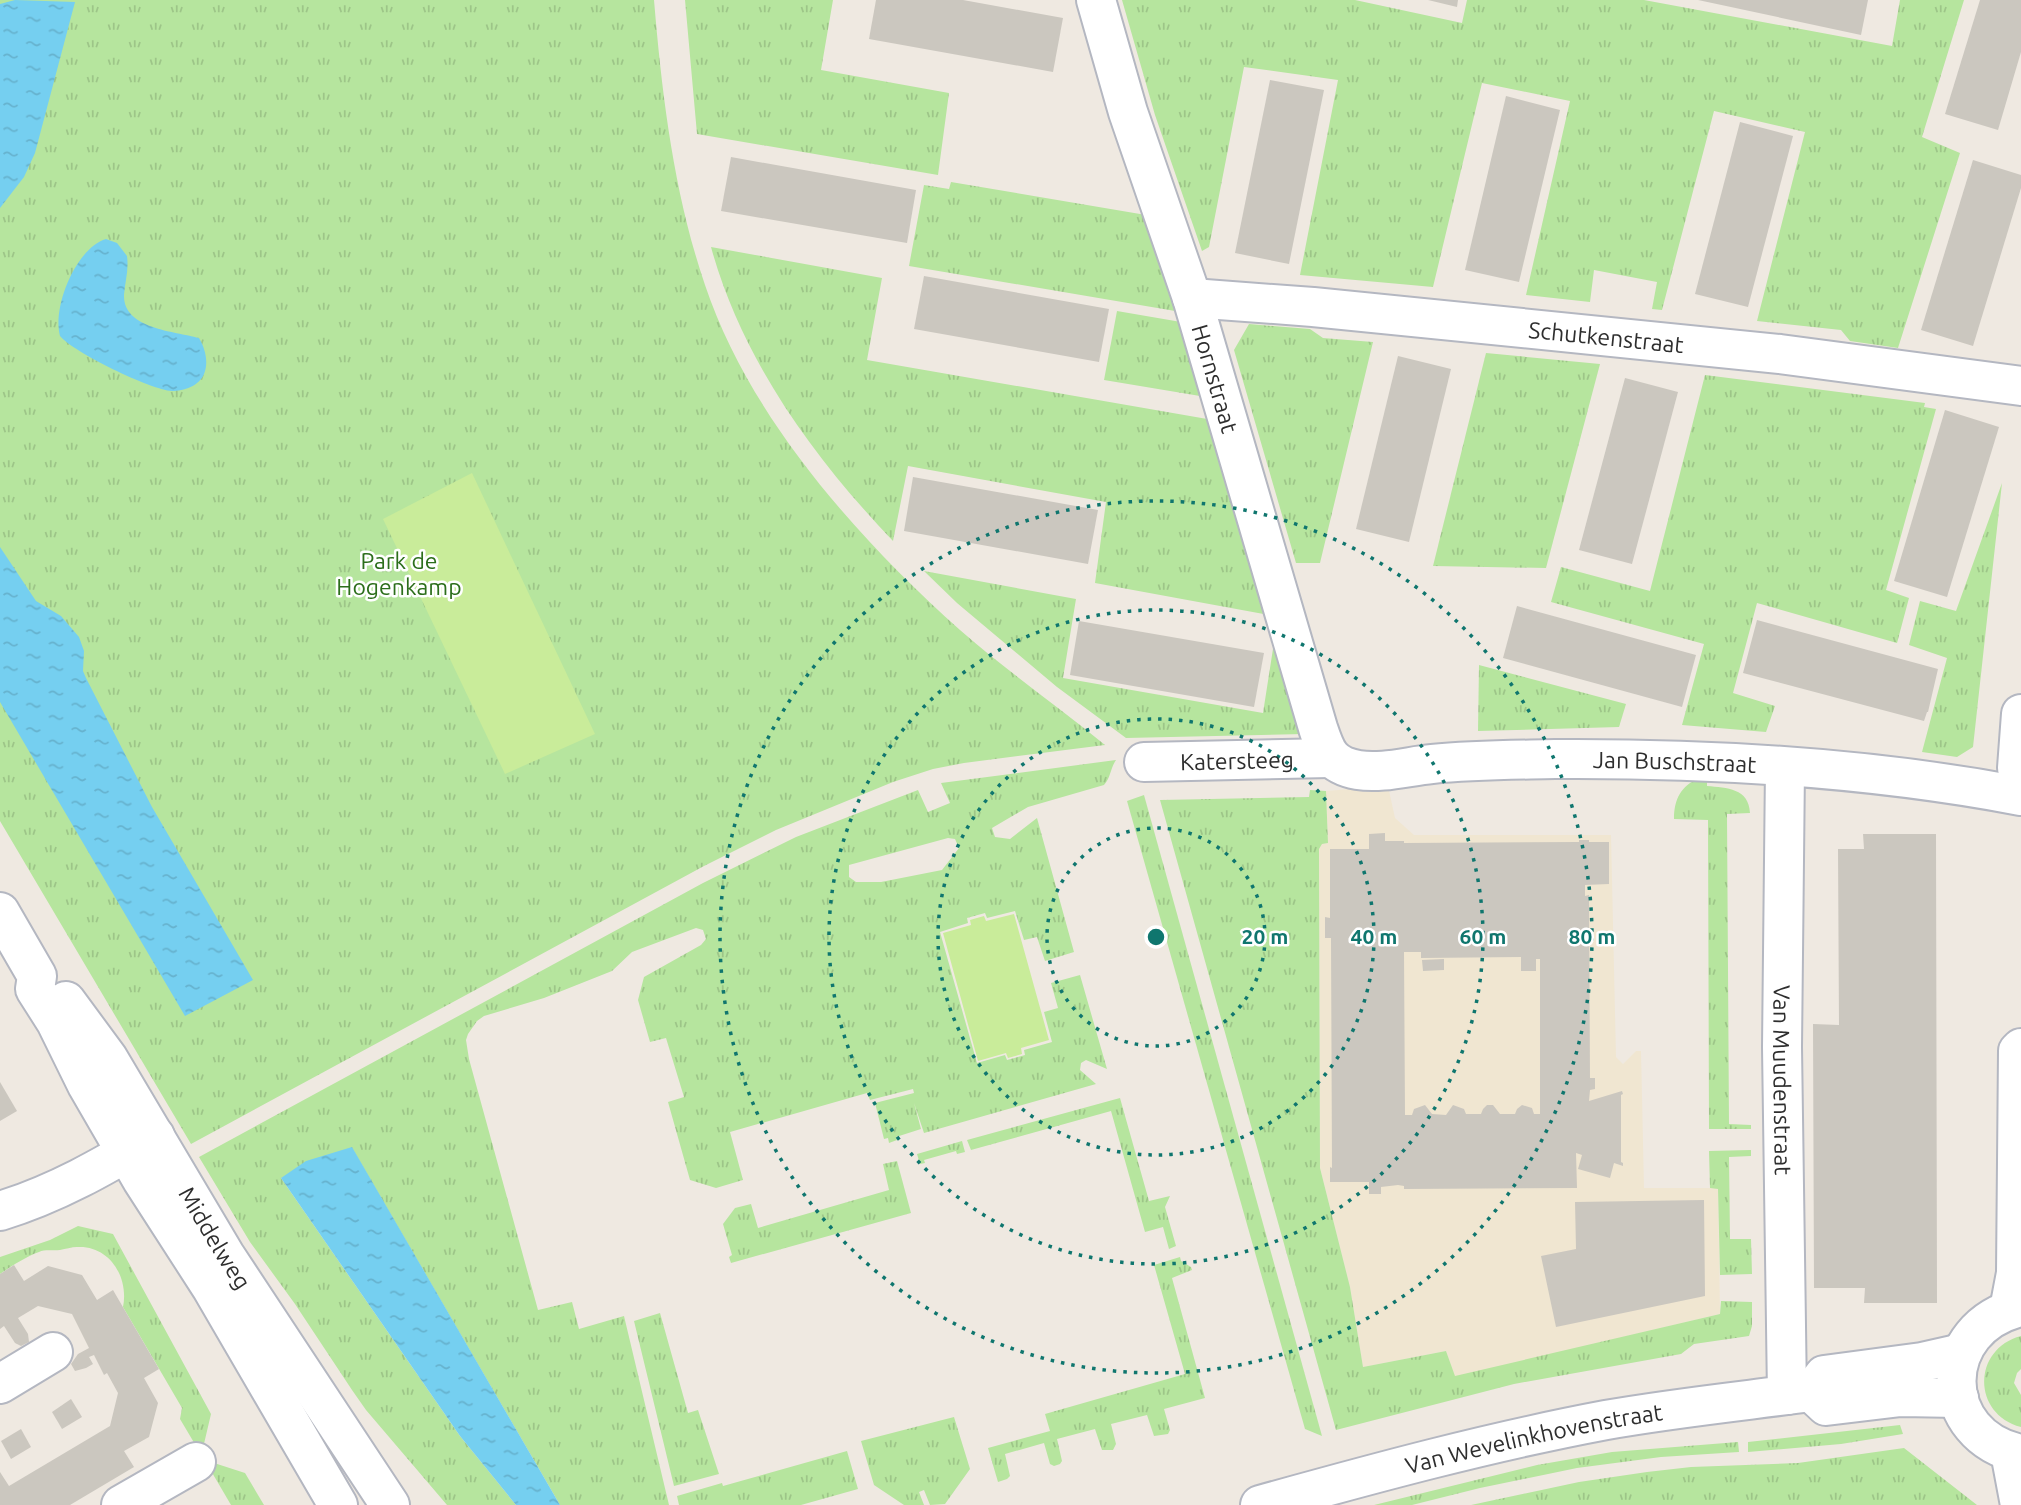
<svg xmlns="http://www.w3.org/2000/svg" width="2021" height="1505" viewBox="0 0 2021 1505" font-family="Ubuntu,sans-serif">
<defs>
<pattern id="grass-tufts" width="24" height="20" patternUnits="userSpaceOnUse" patternTransform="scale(1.75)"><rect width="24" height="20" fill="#b6e59e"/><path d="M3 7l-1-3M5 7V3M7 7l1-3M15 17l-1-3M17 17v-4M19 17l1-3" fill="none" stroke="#9dc588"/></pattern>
<pattern id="water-ripples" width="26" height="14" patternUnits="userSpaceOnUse" patternTransform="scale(1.75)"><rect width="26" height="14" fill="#75cff0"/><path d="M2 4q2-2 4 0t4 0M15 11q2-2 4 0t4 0" fill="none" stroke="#66b2ce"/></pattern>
</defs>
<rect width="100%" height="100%" fill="#efe9e1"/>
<polygon fill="#f0e6d1" points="1388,786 1395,818 1414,835 1611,835 1616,1057 1623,1064 1636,1051 1641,1051 1644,1188 1718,1188 1720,1314 1455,1377 1446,1351 1363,1367 1350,1287 1320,1168 1319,849 1322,844 1328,843 1326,791"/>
<g fill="url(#grass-tufts)" fill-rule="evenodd">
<path d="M0 0H654C662 96 674 194 705 285 749 417 858 539 960 630 1007 671 1057 706 1105 745L964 763 933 769 893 782 776 830 704 866 191 1144 0 821Z"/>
<polygon points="685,0 833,0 821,70 949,93 938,175 697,134"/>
<polygon points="1122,0 1355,0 1462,23 1467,0 1644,0 1892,46 1900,0 1964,0 1922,137 1960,153 1898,348 1850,341 1841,330 1757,321 1805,132 1714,111 1662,310 1652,309 1657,282 1594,270 1590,302 1526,295 1570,101 1482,83 1433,287 1300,275 1338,80 1244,67 1209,247 1202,251 1155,115"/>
<polygon points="951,182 1146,215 1181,312 909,266 924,185 949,189"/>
<path d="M711 247 882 278 867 360 1213 420 1269 615 1095 583 1106 502 908 466 893 541C814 458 742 360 711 247Z"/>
<polygon points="1117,311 1181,322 1206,397 1104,380"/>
<polygon points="1249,324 1310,329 1323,338 1373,342 1320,563 1296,563 1234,350"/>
<polygon points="1486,353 1600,364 1546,568 1433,566"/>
<polygon points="1705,375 1925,403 1924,407 1936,409 1886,590 1909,598 1897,643 1757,603 1733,693 1775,706 1766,732 1682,725 1704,644 1551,602 1561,567 1650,591"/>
<polygon points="2002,483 1973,747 1957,757 1922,752 1947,658 1909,645 1920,601 1956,611"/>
<polygon points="924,571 1076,599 1063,678 1263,713 1275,636 1304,734 1126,738 1057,687 957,603"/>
<polygon points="1479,665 1626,704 1619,727 1478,731"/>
<path d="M1116 760C1110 769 1111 777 1104 785L1028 807 992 828 995 837 1010 839 1037 818 1074 952 1045 961 1037 937 1024 940 1015 911 987 918 985 913 967 918 968 923 940 932 977 1063 1005 1055 1007 1060 1025 1055 1024 1050 1052 1042 1044 1012 1058 1008 1051 983 1080 975 1107 1069 1086 1060 1081 1063 1080 1070 1096 1084 924 1133 914 1103 921 1129 896 1137 897 1140 889 1143 888 1138 884 1139 875 1103 914 1093 913 1089 870 1100 867 1093 730 1132 743 1180 716 1188 690 1180 668 1102 684 1097 666 1038 650 1042 638 1000 644 977 701 945 706 939 703 930 696 928 632 952 612 971 544 998 484 1016 477 1021 468 1034 466 1040 469 1059 538 1310 572 1302 579 1329 624 1316 669 1505H560L352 1148 281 1178 460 1436 516 1505H447L366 1410 352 1390 295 1304 250 1242 199 1157 703 883 796 837 918 790 928 812 950 803 941 783ZM948 838 955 839 959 848 942 870 881 882H856L849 877V865Z"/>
<path d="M1699 778H1707V786C1727 788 1749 788 1750 813L1727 814 1729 1124 1751 1125V1129H1709L1708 820 1674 819C1674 799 1681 786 1699 778Z"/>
<polygon points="1310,790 1326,791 1328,843 1322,844 1319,849 1320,1168 1350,1287 1363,1367 1446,1351 1455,1376 1720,1314 1721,1301 1752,1302 1752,1326 1749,1336 1694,1344 1681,1354 1514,1384 1336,1430 1160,800 1309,797"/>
<polygon points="1144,795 1322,1436 1305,1429 1127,801"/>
<polygon points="1120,1098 1149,1201 1170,1196 1165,1207 1176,1246 1169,1249 1163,1227 1145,1232 1111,1111 971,1150 967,1140"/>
<polygon points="962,1141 965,1152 957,1154 956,1151 924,1160 925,1163 920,1164 917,1154"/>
<polygon points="1751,1150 1751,1156 1729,1157 1730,1239 1751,1239 1752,1274 1720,1275 1718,1189 1710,1188 1709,1151"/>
<polygon points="897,1161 911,1213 731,1263 729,1257 732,1255 723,1224 735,1208 751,1204 758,1228 889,1190 883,1164"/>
<path d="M78 1226 113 1234 211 1414 203 1448 199 1451 180 1419 182 1408 123 1307C129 1278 110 1245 77 1247 71 1247 66 1249 60 1250 53 1251 45 1249 39 1252 25 1257 12 1266 0 1274V1257L50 1240Z"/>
<polygon points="1180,1257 1181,1261 1191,1267 1192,1270 1172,1278 1205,1398 1164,1409 1170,1430 1168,1434 1154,1436 1147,1415 1111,1424 1116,1444 1113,1450 1102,1450 1095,1429 1057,1439 1062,1461 1060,1464 1054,1466 1050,1464 1044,1443 1005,1454 1010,1476 1007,1479 998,1482 988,1448 1050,1431 1045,1414 1185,1374 1154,1265"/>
<polygon points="660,1313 688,1413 698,1410 719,1474 674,1486 634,1321"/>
<path d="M2021 1336V1369L2017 1373 2014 1383 2021 1395V1427C1972 1414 1972 1349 2021 1336Z"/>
<polygon points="954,1417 970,1469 945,1504 930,1505 924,1490 919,1492 924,1505 904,1505 874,1485 861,1441"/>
<polygon points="1900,1425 1903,1434 1841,1444 1748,1452 1748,1442"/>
<polygon points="1738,1442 1739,1452 1661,1457 1577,1468 1480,1488 1412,1505 1374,1505 1537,1465 1612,1452"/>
<polygon points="1904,1448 1977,1505 1471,1505 1579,1482 1647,1472 1691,1467 1798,1463"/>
<polygon points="847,1451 858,1489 801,1505 679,1505 677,1496 722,1483 723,1486"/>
<polygon points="211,1462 245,1473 264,1505 231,1505 207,1464"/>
</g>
<g fill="#c9ec9a">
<polygon points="472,473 595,734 505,774 383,519"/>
<polygon points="1014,914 1049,1040 1021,1048 1022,1054 1008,1058 1006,1053 978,1061 943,933 971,925 970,920 984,916 986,921"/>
</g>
<g fill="url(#water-ripples)">
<polygon points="15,0 75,2 35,153 24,177 0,208 0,4"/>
<path d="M106 239 117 243 127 256C129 270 125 282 124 295 123 329 174 331 199 338 205 348 209 362 204 374 199 386 184 391 172 391 151 390 73 352 60 336 52 307 76 248 106 239Z"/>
<polygon points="0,547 36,601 61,616 79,637 84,651 83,671 86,678 152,807 253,980 185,1016 0,702"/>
<polygon points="352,1147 560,1505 516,1505 460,1436 281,1178 306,1161"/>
</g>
<g fill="#cbc7bf" fill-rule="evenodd">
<polygon points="876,0 963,0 1063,18 1053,72 869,39"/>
<polygon points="1428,0 1458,0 1457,7"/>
<polygon points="1698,0 1868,0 1861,35"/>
<polygon points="1980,0 2021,0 2021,52 1998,130 1945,114"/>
<polygon points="1270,80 1324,90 1289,264 1235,253"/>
<polygon points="1506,96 1560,110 1519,282 1465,270"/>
<polygon points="1740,122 1793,136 1748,307 1695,294"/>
<polygon points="731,157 916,190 907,243 721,211"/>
<polygon points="1973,160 2021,175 2021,188 1973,346 1921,330"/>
<polygon points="924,276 1109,309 1099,362 914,329"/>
<polygon points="1398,356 1451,369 1409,542 1356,529"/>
<polygon points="1625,378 1678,392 1632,564 1579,550"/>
<polygon points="1945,410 1999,427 1947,597 1894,581"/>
<polygon points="913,477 1098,510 1088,564 904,531"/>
<polygon points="1517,606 1696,655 1682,707 1503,658"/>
<polygon points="1757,620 1938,669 1928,712 1927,712 1924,721 1743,673"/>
<polygon points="1079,621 1264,653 1254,707 1070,675"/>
<path d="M1385 833V841H1404V843L1579 842V840H1589V842H1609V884L1585 885V896L1589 895 1590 1078H1595V1089L1590 1090 1589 1101 1622 1091 1623 1094 1621 1095V1162L1623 1163V1166L1614 1163 1610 1178 1578 1169 1582 1155 1576 1153 1577 1188 1404 1189V1186L1398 1185 1381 1187V1194H1369V1182H1330V1167L1332 1168 1331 938H1325V917L1330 918V849H1369V834ZM1404 952H1421V958L1521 957V971H1536V959H1540V1114H1534L1532 1108 1522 1105 1517 1109 1515 1114H1500L1493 1105H1487L1483 1109 1481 1114H1466L1464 1109 1453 1105 1446 1115 1432 1114 1425 1105 1414 1109 1412 1115H1405Z"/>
<polygon points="1863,834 1936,834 1937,1303 1864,1303 1865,1288 1814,1288 1813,1024 1839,1025 1838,849 1864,849"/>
<polygon points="1444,959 1444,970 1423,971 1422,960"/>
<polygon points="0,1082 17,1111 0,1121"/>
<polygon points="1704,1200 1705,1296 1556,1327 1541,1256 1576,1249 1575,1202"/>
<polygon points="14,1265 24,1281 48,1266 82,1275 97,1300 113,1290 159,1369 144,1378 158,1403 149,1437 124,1451 134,1467 70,1505 0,1505 0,1472 9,1486 110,1426 118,1393 107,1373 104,1375 94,1355 89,1357 93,1364 86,1368 75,1371 71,1364 78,1354 89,1348 72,1314 38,1306 18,1318 28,1334 29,1342 21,1346 15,1343 4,1326 0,1329 0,1274"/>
<polygon points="71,1399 82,1417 62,1429 52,1412"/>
<polygon points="21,1429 31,1447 11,1459 1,1441"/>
</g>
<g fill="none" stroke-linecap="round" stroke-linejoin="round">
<g stroke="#b4b7c1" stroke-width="42">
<g id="minor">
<path id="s1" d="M1096 0 1128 112 1192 298 1318 728C1326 752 1330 765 1358 770 1382 774 1409 766 1432 764 1473 760 1514 760 1555 759 1710 758 1868 767 2021 796"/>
<path id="s2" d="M1192 298 1313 307 1780 354 2021 386"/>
<path id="s3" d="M1144 762 1330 758"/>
<path id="s4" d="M1785 767 1782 1047 1787 1395"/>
<path d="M0 1211C56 1194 104 1166 155 1136"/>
<polyline points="0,1384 53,1352"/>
<polyline points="121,1505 196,1462"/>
</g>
</g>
<g stroke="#b4b7c1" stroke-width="42">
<g id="tertiary">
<polyline points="2021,714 2017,768 2021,778"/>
<polyline points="2009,1310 2016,1273 2018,1051 2021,1048"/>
</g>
</g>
<g stroke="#b4b7c1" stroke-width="42">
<g id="secondary">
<polyline points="0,912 37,976 35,989 56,1022 87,1085 142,1180 211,1287 338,1505"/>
<path id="s5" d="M66 1001 108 1058 225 1255 390 1505"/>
<path d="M2021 1307C1935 1327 1935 1436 2021 1454"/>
<polyline points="1811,1392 1826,1406 1901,1397 1959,1398"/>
<polyline points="2010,1452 2020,1505"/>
<path id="s6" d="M1260 1505C1375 1473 1489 1442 1606 1420 1674 1408 1743 1401 1811 1392L1824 1375 1922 1362 1962 1353"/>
</g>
</g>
<use href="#minor" stroke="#fff" stroke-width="38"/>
<use href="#tertiary" stroke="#fff" stroke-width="38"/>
<use href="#secondary" stroke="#fff" stroke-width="38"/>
</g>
<g fill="none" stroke="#0f766e" stroke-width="3.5" stroke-dasharray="3.5 7">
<circle cx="1156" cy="937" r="109"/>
<circle cx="1156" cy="937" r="218"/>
<circle cx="1156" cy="937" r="327"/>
<circle cx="1156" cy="937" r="436"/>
</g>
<g text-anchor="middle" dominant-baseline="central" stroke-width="5" stroke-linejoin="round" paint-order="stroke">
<g font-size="23" fill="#2e2e2e" stroke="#fff">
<text stroke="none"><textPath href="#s2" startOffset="416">Schutkenstraat</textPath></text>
<text stroke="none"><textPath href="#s1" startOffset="397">Hornstraat</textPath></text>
<text stroke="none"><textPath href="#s3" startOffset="93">Katersteeg</textPath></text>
<text stroke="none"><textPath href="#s1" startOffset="1141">Jan Buschstraat</textPath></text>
<text stroke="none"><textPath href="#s4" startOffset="313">Van Muudenstraat</textPath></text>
<text stroke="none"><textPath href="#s5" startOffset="280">Middelweg</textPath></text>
<text stroke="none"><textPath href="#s6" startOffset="282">Van Wevelinkhovenstraat</textPath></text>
</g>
<g font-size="23" fill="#2c6e1b" stroke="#fff">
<text x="399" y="560">Park de<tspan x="399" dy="26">Hogenkamp</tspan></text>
</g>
</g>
<circle cx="1156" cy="937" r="10" fill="#0f766e" stroke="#fff" stroke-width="3.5"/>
<g font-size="21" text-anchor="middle" font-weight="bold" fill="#0f766e" stroke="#fff" stroke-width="5" stroke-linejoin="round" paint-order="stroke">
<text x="1265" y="944">20 m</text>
<text x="1374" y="944">40 m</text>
<text x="1483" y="944">60 m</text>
<text x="1592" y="944">80 m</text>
</g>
</svg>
